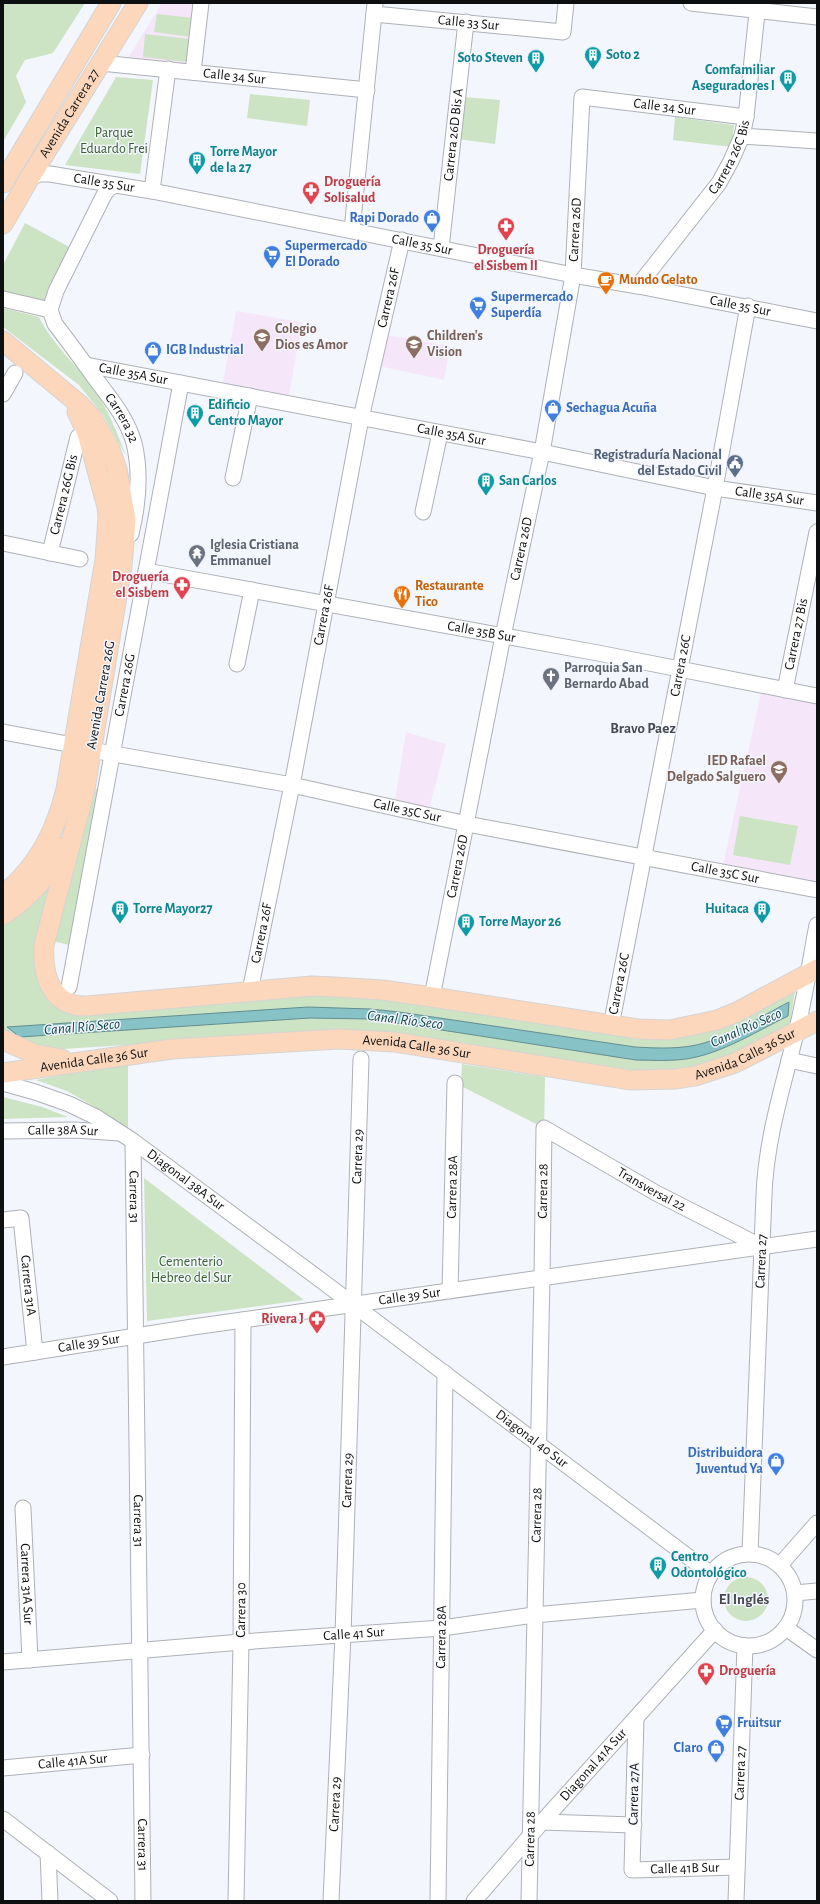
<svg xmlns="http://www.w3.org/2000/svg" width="820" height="1904" viewBox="0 0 820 1904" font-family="'Alegreya Sans',sans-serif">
<rect width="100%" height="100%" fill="#f3f6fd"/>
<g fill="#f5e6f9">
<polygon points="162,3 198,3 190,65 128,58"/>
<polygon points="236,311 302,322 289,395 223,383"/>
<polygon points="386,335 450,346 444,380 379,366"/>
<polygon points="761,693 817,704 817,883 723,865"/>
<polygon points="406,732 446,744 429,809 395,801"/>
</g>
<g fill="#cce3c4">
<polygon points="3,3 85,3 53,53 25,60 16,76 26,102 3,142"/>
<polygon points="157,14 193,18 191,37 154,32"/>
<polygon points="145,34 190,39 187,62 143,57"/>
<polygon points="116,77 153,80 140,174 65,165"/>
<polygon points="250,94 310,100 307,126 247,118"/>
<polygon points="463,97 500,100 495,144 458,139"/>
<polygon points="675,117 734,125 732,147 673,140"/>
<polygon points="25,223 73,249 46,306 3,295 3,265"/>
<path d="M3 308 39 317C52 344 76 364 93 388 108 409 117 432 126 456L103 415 79 385 3 327Z"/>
<polygon points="96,789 102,790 74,946 52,941"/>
<polygon points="740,816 798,826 790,865 733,855"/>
<polygon points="54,878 34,959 39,980 49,999 62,1011 81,1014 310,995 358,996 499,1016 616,1036 653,1039 692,1035 795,990 790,1025 724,1060 681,1073 614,1069 418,1041 203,1040 63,1049 36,1046 16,1038 3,1030 3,925"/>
<polygon points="128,1062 128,1129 95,1107 67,1091 36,1080"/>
<polygon points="462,1064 545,1077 544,1128 461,1086"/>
<polygon points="3,1097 42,1107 68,1117 3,1119"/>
<polygon points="144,1178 304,1300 147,1321"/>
<circle cx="746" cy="1599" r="22"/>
</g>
<path fill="#87c3c6" stroke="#638d90" d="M789 1002 788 1016C753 1033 715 1058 676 1060 663 1061 649 1060 636 1060L370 1019 310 1018 20 1037 7 1027 308 1007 370 1009 399 1012 635 1047C654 1048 672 1049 691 1046 726 1040 758 1018 789 1002Z"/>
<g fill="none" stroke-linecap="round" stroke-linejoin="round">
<g stroke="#adb1b7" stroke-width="17">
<g id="minor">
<polyline points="691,3 817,17"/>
<path id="s1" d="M374 14 563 32 566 3"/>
<path id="s2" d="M101 63 367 90"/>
<polyline points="193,72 201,3"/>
<polyline points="742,136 817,141"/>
<path id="s3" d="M29 179 39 174H50L152 191 573 275 638 286 817 321"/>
<path id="s4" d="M116 185 108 189 104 195 56 291 50 310 55 324C69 342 82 360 95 378 110 398 127 418 134 443 141 472 138 505 131 534"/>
<polyline points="152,191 168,69"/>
<polyline points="352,230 375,3"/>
<path id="s5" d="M441 248 466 22"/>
<path id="s6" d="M638 286 719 183 731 161 742 136 746 117 758 3"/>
<polyline points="3,299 50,310"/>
<path id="s7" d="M86 365 542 452 715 488 817 503"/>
<polyline points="3,394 15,373"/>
<polyline points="233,478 250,396"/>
<polyline points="423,512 440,433"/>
<polyline points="3,543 80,559"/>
<path id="s8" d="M50 553 78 437"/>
<path id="s9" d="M146 571 598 653 817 696"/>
<polyline points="237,664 252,590"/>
<path id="s10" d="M785 690 817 532"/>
<polyline points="3,732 73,745"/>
<path id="s11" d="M91 750 292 785 467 824 817 890"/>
<path id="s12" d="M69 987 181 383"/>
<path id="s13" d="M250 991 292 785 361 418 402 240"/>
<path id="s14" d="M432 997 503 636 542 452 573 275 582 97 746 117"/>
<path id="s15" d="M611 1026 715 488 748 306"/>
<polyline points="789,1060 817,1066"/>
<path id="s16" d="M3 1083 35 1092 69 1104 96 1117 133 1141 322 1281 711 1574"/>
<path id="s17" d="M3 1131 75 1130 120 1133"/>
<path id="s18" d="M133 1141 143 1901"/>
<path id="s19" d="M3 1220 21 1218 35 1352"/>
<path id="s20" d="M450 1291 455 1083"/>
<path id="s21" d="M3 1357 193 1327 817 1239"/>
<path id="s22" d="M23 1508 30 1660"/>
<path id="s23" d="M750 1553 764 1195C766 1139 783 1087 796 1033 805 998 810 961 817 925"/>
<circle cx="749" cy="1600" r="46"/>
<polyline points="780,1565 817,1523"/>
<polyline points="795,1593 817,1591"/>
<polyline points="786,1628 817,1650"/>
<path id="s24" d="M3 1662 241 1642 442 1628 534 1615 703 1600"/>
<path id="s25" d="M636 1718 632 1870 737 1867"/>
<path id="s26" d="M3 1768 142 1755"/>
<polyline points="3,1819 110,1901"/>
<polyline points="542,1822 634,1825"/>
<polyline points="48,1853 50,1901"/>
<path id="s27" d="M236 1901 241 1642 243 1320"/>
<path id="s28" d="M331 1901 343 1635 361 1059"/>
<path id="s29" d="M438 1901 445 1373"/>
<path id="s30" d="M474 1901 542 1822 715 1630"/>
<path id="s31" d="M529 1901 542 1278 544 1128 656 1193 762 1247"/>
<path id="s32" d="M736 1901 745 1646"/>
</g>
</g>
<g stroke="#d4d4d4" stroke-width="21">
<g id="major">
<polyline points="3,183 111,3"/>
<path id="s33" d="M3 224 29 179 138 3"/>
<path d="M3 341 79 404 92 418 109 447 117 469 126 520 122 566 85 789 44 945C42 975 51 1007 87 1006L312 986 335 987 382 990 432 997 638 1029 670 1030 717 1020 737 1012 817 969"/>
<path d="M3 895C38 867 56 831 66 789L105 560 108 517 107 507 87 433 77 412"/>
<path d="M3 915C28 899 51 873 64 847"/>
<polyline points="3,1040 35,1054 62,1059"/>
<path id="s34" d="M3 1073 172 1049 339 1039 394 1042 630 1080 676 1079 695 1076 735 1063 817 1021"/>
</g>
</g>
<use href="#minor" stroke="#fff" stroke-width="15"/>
<use href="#major" stroke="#fcd7bb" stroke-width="19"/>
</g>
<defs>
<g id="building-pin" transform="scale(0.9)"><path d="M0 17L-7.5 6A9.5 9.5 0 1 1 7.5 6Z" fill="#0f9aa8" stroke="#f3f6fd"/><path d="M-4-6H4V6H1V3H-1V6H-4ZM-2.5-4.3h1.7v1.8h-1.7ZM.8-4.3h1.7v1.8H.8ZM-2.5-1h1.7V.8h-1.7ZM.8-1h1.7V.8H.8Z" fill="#fff"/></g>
<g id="pharmacy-pin" transform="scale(0.9)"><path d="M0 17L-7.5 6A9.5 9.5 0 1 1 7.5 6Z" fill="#e0444e" stroke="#f3f6fd"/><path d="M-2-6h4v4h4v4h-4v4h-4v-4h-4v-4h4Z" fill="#fff"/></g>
<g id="shop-pin" transform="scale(0.9)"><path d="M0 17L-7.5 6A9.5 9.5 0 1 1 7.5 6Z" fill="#3f7fe0" stroke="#f3f6fd"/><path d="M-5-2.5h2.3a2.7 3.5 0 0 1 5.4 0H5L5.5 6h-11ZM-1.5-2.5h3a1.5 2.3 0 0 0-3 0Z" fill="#fff"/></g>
<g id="supermarket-pin" transform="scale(0.9)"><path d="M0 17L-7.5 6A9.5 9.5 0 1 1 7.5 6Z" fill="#3f7fe0" stroke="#f3f6fd"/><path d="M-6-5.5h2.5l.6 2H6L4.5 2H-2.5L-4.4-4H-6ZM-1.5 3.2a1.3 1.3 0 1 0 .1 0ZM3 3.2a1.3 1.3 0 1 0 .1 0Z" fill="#fff"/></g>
<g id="cafe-pin" transform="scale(0.9)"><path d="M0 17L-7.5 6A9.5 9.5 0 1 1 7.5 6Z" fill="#e8710a" stroke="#f3f6fd"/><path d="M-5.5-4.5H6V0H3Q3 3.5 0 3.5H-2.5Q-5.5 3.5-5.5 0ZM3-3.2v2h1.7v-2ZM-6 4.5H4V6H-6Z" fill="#fff"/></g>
<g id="school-pin" transform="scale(0.9)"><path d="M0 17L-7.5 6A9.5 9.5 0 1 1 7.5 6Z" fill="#8d6e63" stroke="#f3f6fd"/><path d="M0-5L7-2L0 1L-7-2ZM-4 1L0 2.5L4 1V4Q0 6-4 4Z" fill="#fff"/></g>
<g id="civic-pin" transform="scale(0.9)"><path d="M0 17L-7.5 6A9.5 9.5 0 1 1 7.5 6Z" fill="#5c6f8a" stroke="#f3f6fd"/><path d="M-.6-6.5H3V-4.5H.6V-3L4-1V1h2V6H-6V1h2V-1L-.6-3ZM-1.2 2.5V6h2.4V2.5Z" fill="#fff"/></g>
<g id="temple-pin" transform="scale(0.9)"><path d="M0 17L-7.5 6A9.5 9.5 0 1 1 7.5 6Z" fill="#6b7280" stroke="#f3f6fd"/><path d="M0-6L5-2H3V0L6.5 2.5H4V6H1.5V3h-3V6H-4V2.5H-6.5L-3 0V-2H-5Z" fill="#fff"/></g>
<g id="restaurant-pin" transform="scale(0.9)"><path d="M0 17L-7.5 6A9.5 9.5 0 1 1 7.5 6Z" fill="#e8710a" stroke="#f3f6fd"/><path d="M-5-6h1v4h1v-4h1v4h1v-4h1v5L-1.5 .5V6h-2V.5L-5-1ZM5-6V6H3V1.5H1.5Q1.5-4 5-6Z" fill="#fff"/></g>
<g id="church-pin" transform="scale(0.9)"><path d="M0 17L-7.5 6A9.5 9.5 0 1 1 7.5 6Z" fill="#6b7280" stroke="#f3f6fd"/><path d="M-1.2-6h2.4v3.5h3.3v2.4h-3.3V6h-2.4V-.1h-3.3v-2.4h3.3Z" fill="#fff"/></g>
</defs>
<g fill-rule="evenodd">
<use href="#building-pin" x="593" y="55"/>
<use href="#building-pin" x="536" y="58"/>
<use href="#building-pin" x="788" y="78"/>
<use href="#building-pin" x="197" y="160"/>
<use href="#pharmacy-pin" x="311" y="190"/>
<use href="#shop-pin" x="432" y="218"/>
<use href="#pharmacy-pin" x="506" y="226"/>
<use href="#supermarket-pin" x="272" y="254"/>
<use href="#cafe-pin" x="606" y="280"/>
<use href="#supermarket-pin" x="478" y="305"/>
<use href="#school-pin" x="262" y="337"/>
<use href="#school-pin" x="414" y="344"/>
<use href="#shop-pin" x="153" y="350"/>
<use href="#shop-pin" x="553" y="408"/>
<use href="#building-pin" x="195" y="413"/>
<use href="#civic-pin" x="735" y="463"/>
<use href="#building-pin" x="486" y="481"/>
<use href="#temple-pin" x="197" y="553"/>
<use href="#pharmacy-pin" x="182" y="585"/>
<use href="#restaurant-pin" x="402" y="594"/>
<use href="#church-pin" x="551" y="676"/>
<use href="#school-pin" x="779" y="769"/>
<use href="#building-pin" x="120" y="909"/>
<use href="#building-pin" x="762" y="909"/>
<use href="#building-pin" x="466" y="922"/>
<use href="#pharmacy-pin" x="317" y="1319"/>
<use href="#shop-pin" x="776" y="1461"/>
<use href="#building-pin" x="658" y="1565"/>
<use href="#pharmacy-pin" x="706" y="1671"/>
<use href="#supermarket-pin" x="724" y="1723"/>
<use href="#shop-pin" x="716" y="1748"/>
</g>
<g text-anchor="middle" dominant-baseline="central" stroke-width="3" stroke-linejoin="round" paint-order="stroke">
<g font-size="14" fill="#0e0f11" stroke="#f3f6fd">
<text stroke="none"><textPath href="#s1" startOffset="95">Calle 33 Sur</textPath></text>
<text stroke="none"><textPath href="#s2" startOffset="134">Calle 34 Sur</textPath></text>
<text stroke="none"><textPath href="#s14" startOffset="997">Calle 34 Sur</textPath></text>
<text stroke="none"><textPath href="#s33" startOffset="129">Avenida Carrera 27</textPath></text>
<text stroke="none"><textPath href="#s5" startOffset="114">Carrera 26D Bis A</textPath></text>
<text stroke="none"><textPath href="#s6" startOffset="159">Carrera 26C Bis</textPath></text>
<text stroke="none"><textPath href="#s3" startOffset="77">Calle 35 Sur</textPath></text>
<text stroke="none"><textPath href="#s14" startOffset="781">Carrera 26D</textPath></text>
<text stroke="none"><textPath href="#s3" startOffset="401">Calle 35 Sur</textPath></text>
<text stroke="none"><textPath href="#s13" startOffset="707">Carrera 26F</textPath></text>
<text stroke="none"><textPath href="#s3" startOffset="725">Calle 35 Sur</textPath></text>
<text stroke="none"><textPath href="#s7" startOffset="48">Calle 35A Sur</textPath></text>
<text stroke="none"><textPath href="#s4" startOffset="274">Carrera 32</textPath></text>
<text stroke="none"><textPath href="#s7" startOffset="372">Calle 35A Sur</textPath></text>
<text stroke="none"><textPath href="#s8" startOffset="60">Carrera 26G Bis</textPath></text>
<text stroke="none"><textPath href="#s7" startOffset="696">Calle 35A Sur</textPath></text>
<text stroke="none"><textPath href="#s14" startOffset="457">Carrera 26D</textPath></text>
<text stroke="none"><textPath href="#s13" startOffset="383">Carrera 26F</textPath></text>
<text stroke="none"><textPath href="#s9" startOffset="341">Calle 35B Sur</textPath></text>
<text stroke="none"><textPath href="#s10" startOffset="57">Carrera 27 Bis</textPath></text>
<text stroke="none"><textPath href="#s15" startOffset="367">Carrera 26C</textPath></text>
<text stroke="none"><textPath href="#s12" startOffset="307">Carrera 26G</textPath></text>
<text transform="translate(101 695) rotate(-80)">Avenida Carrera 26G</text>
<text stroke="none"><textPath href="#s11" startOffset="322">Calle 35C Sur</textPath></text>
<text stroke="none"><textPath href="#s14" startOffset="133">Carrera 26D</textPath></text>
<text stroke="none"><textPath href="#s11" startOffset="646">Calle 35C Sur</textPath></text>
<text stroke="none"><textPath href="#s13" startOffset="59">Carrera 26F</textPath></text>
<text stroke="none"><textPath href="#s15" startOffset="43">Carrera 26C</textPath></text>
<text stroke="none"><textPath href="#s34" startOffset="416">Avenida Calle 36 Sur</textPath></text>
<text stroke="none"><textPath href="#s34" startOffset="752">Avenida Calle 36 Sur</textPath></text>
<text stroke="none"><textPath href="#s34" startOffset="92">Avenida Calle 36 Sur</textPath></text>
<text stroke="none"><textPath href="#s17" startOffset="60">Calle 38A Sur</textPath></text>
<text stroke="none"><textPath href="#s28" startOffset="745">Carrera 29</textPath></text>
<text stroke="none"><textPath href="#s16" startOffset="209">Diagonal 38A Sur</textPath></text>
<text stroke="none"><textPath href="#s20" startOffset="104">Carrera 28A</textPath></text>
<text stroke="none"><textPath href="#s31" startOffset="897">Transversal 22</textPath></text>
<text stroke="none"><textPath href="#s31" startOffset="710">Carrera 28</textPath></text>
<text stroke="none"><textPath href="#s18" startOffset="56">Carrera 31</textPath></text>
<text stroke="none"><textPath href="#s23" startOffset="292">Carrera 27</textPath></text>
<text stroke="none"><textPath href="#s19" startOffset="86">Carrera 31A</textPath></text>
<text stroke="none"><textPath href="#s21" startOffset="411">Calle 39 Sur</textPath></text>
<text stroke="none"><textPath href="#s21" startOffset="87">Calle 39 Sur</textPath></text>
<text stroke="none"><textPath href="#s16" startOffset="641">Diagonal 40 Sur</textPath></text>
<text stroke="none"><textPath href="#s28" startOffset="421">Carrera 29</textPath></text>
<text stroke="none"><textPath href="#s31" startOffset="386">Carrera 28</textPath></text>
<text stroke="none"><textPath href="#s18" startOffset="380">Carrera 31</textPath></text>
<text stroke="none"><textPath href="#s22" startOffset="76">Carrera 31A Sur</textPath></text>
<text stroke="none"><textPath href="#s27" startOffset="291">Carrera 30</textPath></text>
<text stroke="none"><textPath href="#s24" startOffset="352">Calle 41 Sur</textPath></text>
<text stroke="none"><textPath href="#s29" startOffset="264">Carrera 28A</textPath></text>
<text stroke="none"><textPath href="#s26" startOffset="70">Calle 41A Sur</textPath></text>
<text stroke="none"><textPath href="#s30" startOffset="181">Diagonal 41A Sur</textPath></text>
<text stroke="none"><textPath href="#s32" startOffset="128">Carrera 27</textPath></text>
<text transform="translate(634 1794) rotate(-89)">Carrera 27A</text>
<text stroke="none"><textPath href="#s28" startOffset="97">Carrera 29</textPath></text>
<text stroke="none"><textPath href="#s31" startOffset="62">Carrera 28</textPath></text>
<text stroke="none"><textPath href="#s18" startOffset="704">Carrera 31</textPath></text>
<text stroke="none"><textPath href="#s25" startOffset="205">Calle 41B Sur</textPath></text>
</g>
<g font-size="14" font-weight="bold" fill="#0d838f" stroke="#f3f6fd" text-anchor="start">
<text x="606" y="55">Soto 2</text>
<text x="523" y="58" text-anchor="end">Soto Steven</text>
<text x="775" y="70" text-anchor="end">Comfamiliar<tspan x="775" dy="16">Aseguradores I</tspan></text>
<text x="210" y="152">Torre Mayor<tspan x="210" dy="16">de la 27</tspan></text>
<text x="208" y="405">Edificio<tspan x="208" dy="16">Centro Mayor</tspan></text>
<text x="499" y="481">San Carlos</text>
<text x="133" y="909">Torre Mayor27</text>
<text x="749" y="909" text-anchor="end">Huitaca</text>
<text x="479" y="922">Torre Mayor 26</text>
<text x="671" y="1557">Centro<tspan x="671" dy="16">Odontológico</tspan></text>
</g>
<g font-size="14" fill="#385f2b" stroke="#f3f6fd">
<text x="114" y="133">Parque<tspan x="114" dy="16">Eduardo Frei</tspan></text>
<text x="191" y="1262">Cementerio<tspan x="191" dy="16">Hebreo del Sur</tspan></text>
</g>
<g font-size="14" font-weight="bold" fill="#be3a42" stroke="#f3f6fd" text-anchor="start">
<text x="324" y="182">Droguería<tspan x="324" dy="16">Solisalud</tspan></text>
<text x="506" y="250" text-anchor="middle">Droguería<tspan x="506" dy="16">el Sisbem II</tspan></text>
<text x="169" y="577" text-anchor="end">Droguería<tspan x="169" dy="16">el Sisbem</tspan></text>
<text x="304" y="1319" text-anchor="end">Rivera J</text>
<text x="719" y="1671">Droguería</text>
</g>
<g font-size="14" font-weight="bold" fill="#366cbe" stroke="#f3f6fd" text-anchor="start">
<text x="419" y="218" text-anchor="end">Rapi Dorado</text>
<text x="285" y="246">Supermercado<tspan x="285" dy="16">El Dorado</tspan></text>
<text x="491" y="297">Supermercado<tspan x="491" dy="16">Superdía</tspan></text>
<text x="166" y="350">IGB Industrial</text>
<text x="566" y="408">Sechagua Acuña</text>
<text x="763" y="1453" text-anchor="end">Distribuidora<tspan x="763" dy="16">Juventud Ya</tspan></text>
<text x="737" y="1723">Fruitsur</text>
<text x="703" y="1748" text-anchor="end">Claro</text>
</g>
<g font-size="14" font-weight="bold" fill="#c56008" stroke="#f3f6fd" text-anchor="start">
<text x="619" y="280">Mundo Gelato</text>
<text x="415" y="586">Restaurante<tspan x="415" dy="16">Tico</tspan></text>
</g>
<g font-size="14" font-weight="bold" fill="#785e54" stroke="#f3f6fd" text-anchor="start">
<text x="275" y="329">Colegio<tspan x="275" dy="16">Dios es Amor</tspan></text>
<text x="427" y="336">Children's<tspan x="427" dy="16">Vision</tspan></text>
<text x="766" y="761" text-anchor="end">IED Rafael<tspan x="766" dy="16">Delgado Salguero</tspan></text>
</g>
<g font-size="14" font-weight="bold" fill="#4e5e75" stroke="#f3f6fd" text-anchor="end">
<text x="722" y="455">Registraduría Nacional<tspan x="722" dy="16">del Estado Civil</tspan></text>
</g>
<g font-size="14" font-weight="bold" fill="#5b616d" stroke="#f3f6fd" text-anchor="start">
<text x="210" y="545">Iglesia Cristiana<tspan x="210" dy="16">Emmanuel</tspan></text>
<text x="564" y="668">Parroquia San<tspan x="564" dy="16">Bernardo Abad</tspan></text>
</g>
<g font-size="15" font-weight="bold" fill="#46494e" stroke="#f3f6fd">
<text x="643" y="728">Bravo Paez</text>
<text x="744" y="1599">El Inglés</text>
</g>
<g font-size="15" font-style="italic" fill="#0f4649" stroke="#f3f6fd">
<text transform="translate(405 1020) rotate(7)">Canal Río Seco</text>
<text transform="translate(82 1027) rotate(-5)">Canal Río Seco</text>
<text transform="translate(746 1028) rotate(-24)">Canal Río Seco</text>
</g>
</g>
<rect width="820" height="1904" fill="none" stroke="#0e0f11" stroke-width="8"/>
</svg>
